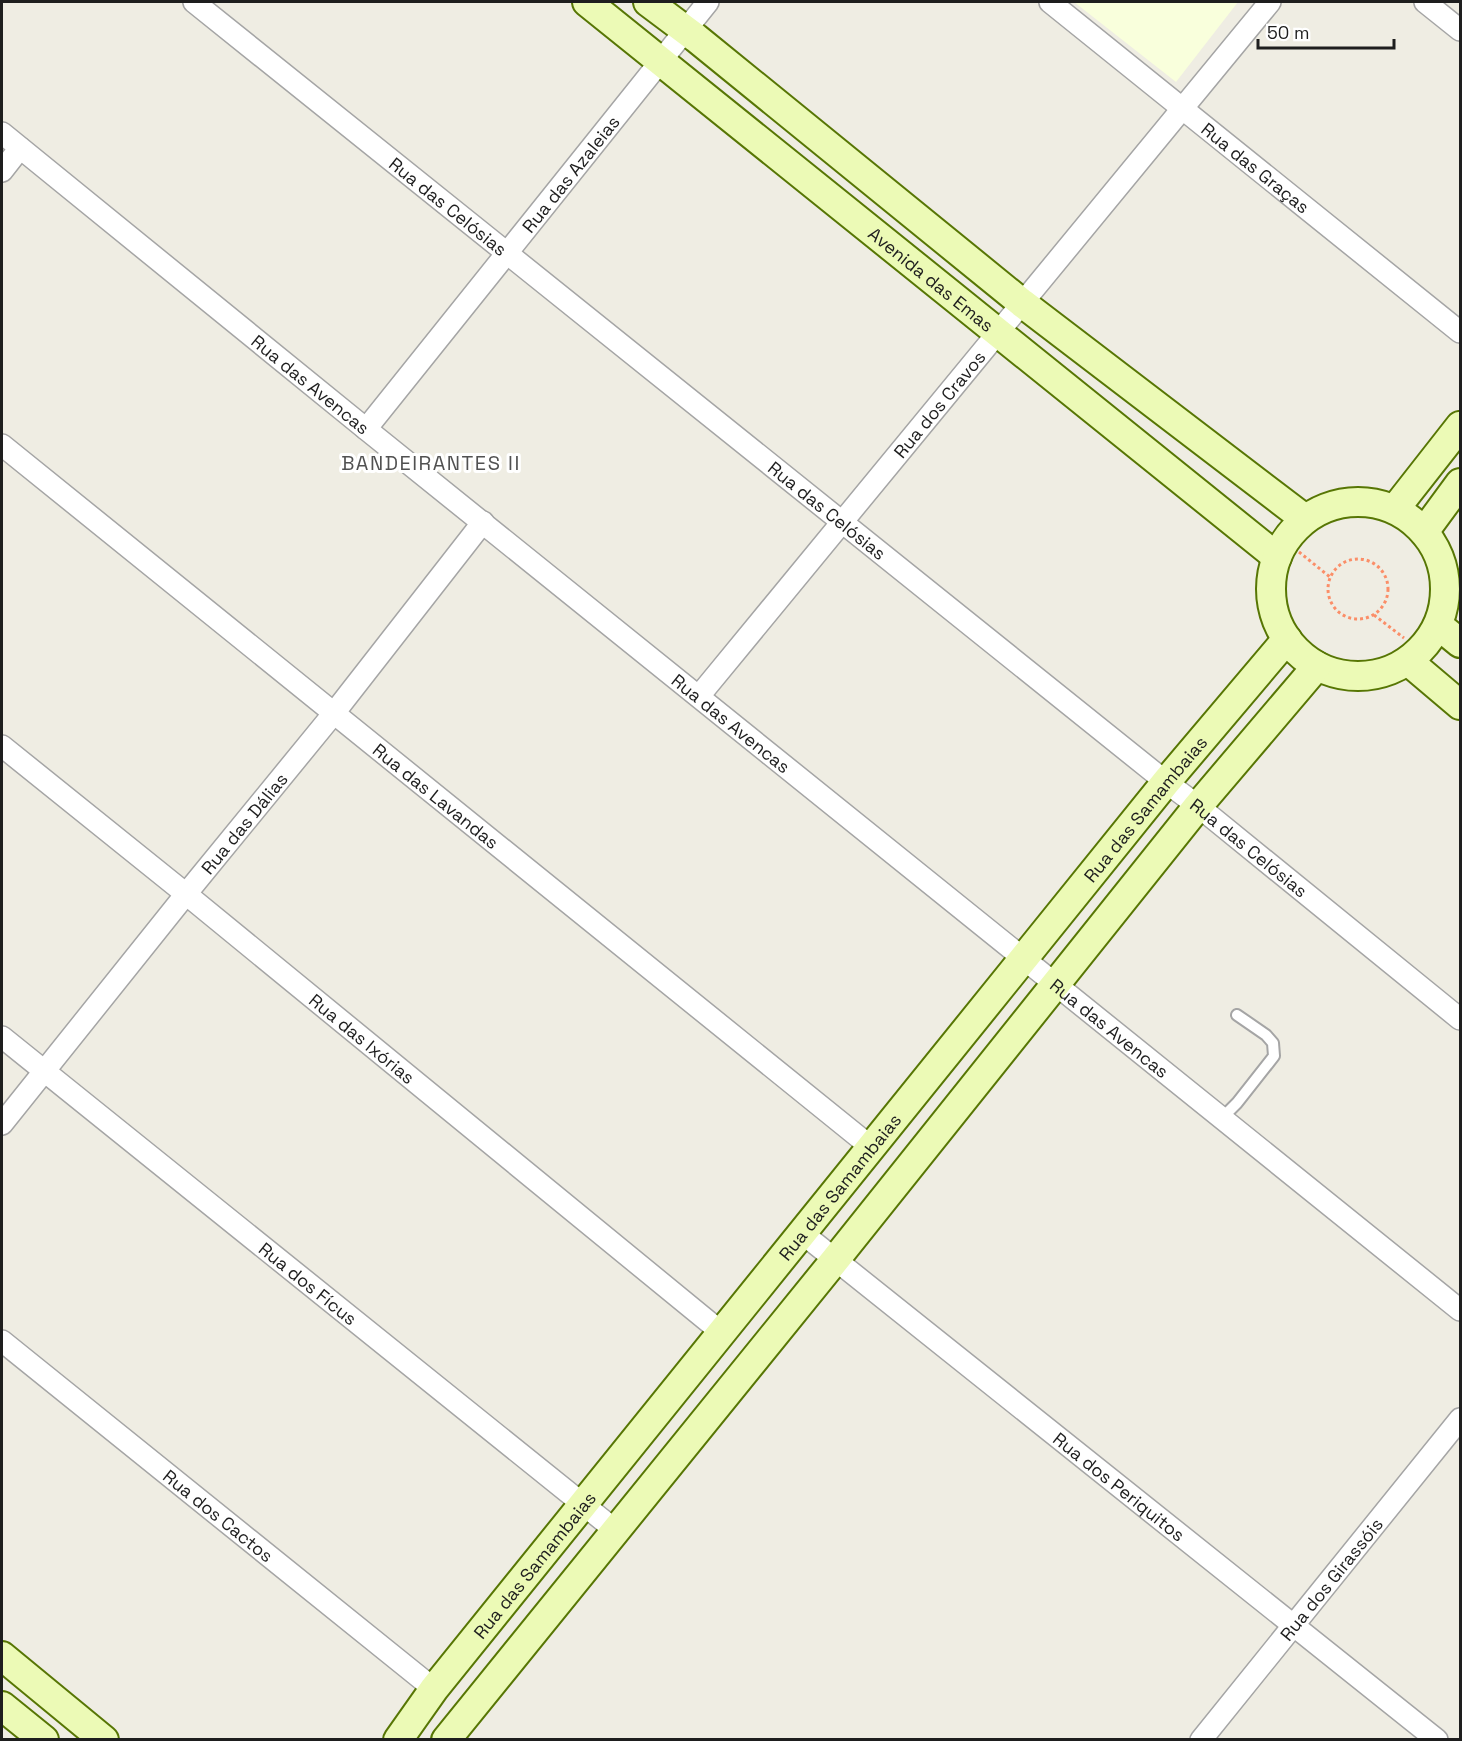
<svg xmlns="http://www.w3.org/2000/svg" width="1462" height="1741" viewBox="0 0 1462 1741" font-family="'Space Grotesk',sans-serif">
<rect width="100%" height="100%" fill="#efede3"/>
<polygon fill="#f9ffdc" points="1074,2 1238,2 1176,82"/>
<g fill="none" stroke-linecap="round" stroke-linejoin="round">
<g stroke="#a5a5a5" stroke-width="14">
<polyline id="lane" points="1222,1118 1237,1103 1274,1056 1273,1043 1266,1035 1237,1015"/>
</g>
<g stroke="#a5a5a5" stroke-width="24">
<g id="street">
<path id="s1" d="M194 2 1166 782 1198 806 1460 1019"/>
<path id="s2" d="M1050 2 1460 332"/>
<polyline points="1425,2 1460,30"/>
<path id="s3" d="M2 133 366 429 1460 1310"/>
<polyline points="2,171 20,148"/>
<path id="s4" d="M366 429 708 2"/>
<path id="s5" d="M2 445 871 1147"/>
<path id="s6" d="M699 696 1270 2"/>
<path id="s7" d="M2 746 186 894 721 1332"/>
<path id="s8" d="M2 1037 615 1530"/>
<path id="s9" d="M2 1124 186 894 334 713 483 522"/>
<path id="s10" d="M802 1233 1437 1740"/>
<path id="s11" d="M2 1341 434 1689"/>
<path id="s12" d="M1201 1740 1460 1419"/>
</g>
</g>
<g stroke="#577604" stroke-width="32">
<g id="secondary">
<path id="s13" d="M587 2 1277 557"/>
<polyline points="648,2 696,38 1022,303 1305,519"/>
<circle cx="1358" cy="589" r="87"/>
<polyline points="1395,509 1460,426"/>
<polyline points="1424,532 1460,483"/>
<polyline points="1438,625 1460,643"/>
<polyline points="1408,661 1460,705"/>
<polyline points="2,1656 104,1740"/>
<polyline points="2,1706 44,1740"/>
<path id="s14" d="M398 1740 434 1689 1166 782 1287 639"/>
<polyline points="446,1740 835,1260 1198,806 1317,666"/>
</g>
</g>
<g stroke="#fb8e68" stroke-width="3" stroke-dasharray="3 3" stroke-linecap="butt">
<polyline points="1299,552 1330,577"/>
<circle cx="1358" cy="589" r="30"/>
<polyline points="1374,615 1404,638"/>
</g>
<use href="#lane" stroke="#fff" stroke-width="10"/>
<use href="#street" stroke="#fff" stroke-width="21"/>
<use href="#secondary" stroke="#ecfab6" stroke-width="28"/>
</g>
<g text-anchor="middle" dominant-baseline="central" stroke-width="6" stroke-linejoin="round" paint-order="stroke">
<g font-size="18" fill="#1e1e1e" stroke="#fff">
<text stroke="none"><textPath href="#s2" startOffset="264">Rua das Graças</textPath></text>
<text stroke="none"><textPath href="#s4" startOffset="327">Rua das Azaleias</textPath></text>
<text stroke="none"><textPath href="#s1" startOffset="326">Rua das Celósias</textPath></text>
<text stroke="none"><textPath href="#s13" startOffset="442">Avenida das Emas</textPath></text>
<text stroke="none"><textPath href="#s3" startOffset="398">Rua das Avencas</textPath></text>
<text stroke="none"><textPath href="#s6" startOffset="378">Rua dos Cravos</textPath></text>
<text stroke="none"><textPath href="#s1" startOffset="812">Rua das Celósias</textPath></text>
<text stroke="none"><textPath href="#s3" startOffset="938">Rua das Avencas</textPath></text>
<text stroke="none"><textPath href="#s5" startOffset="558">Rua das Lavandas</textPath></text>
<text stroke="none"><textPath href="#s14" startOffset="1194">Rua das Samambaias</textPath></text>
<text stroke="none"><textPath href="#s9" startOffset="386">Rua das Dálias</textPath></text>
<text stroke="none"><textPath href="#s1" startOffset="1352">Rua das Celósias</textPath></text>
<text stroke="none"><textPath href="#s3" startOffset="1424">Rua das Avencas</textPath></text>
<text stroke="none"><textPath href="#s7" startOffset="464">Rua das Ixórias</textPath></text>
<text stroke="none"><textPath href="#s14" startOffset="708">Rua das Samambaias</textPath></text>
<text stroke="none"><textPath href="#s8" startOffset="393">Rua dos Fícus</textPath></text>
<text stroke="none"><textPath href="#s10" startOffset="406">Rua dos Periquitos</textPath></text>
<text stroke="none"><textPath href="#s11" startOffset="278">Rua dos Cactos</textPath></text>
<text stroke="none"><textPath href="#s14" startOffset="222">Rua das Samambaias</textPath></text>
<text stroke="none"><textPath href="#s12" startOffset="207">Rua dos Girassóis</textPath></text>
</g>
<g font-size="20" letter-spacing="1.5" fill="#515151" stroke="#fff">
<text x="431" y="463">BANDEIRANTES II</text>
</g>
</g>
<rect width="1462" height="1741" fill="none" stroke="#1e1e1e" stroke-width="6"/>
<path d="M1258 39v9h136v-9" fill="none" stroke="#1e1e1e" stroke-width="3"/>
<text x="1267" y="39" font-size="18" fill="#1e1e1e" stroke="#ffffff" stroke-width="4.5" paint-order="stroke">50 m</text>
</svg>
